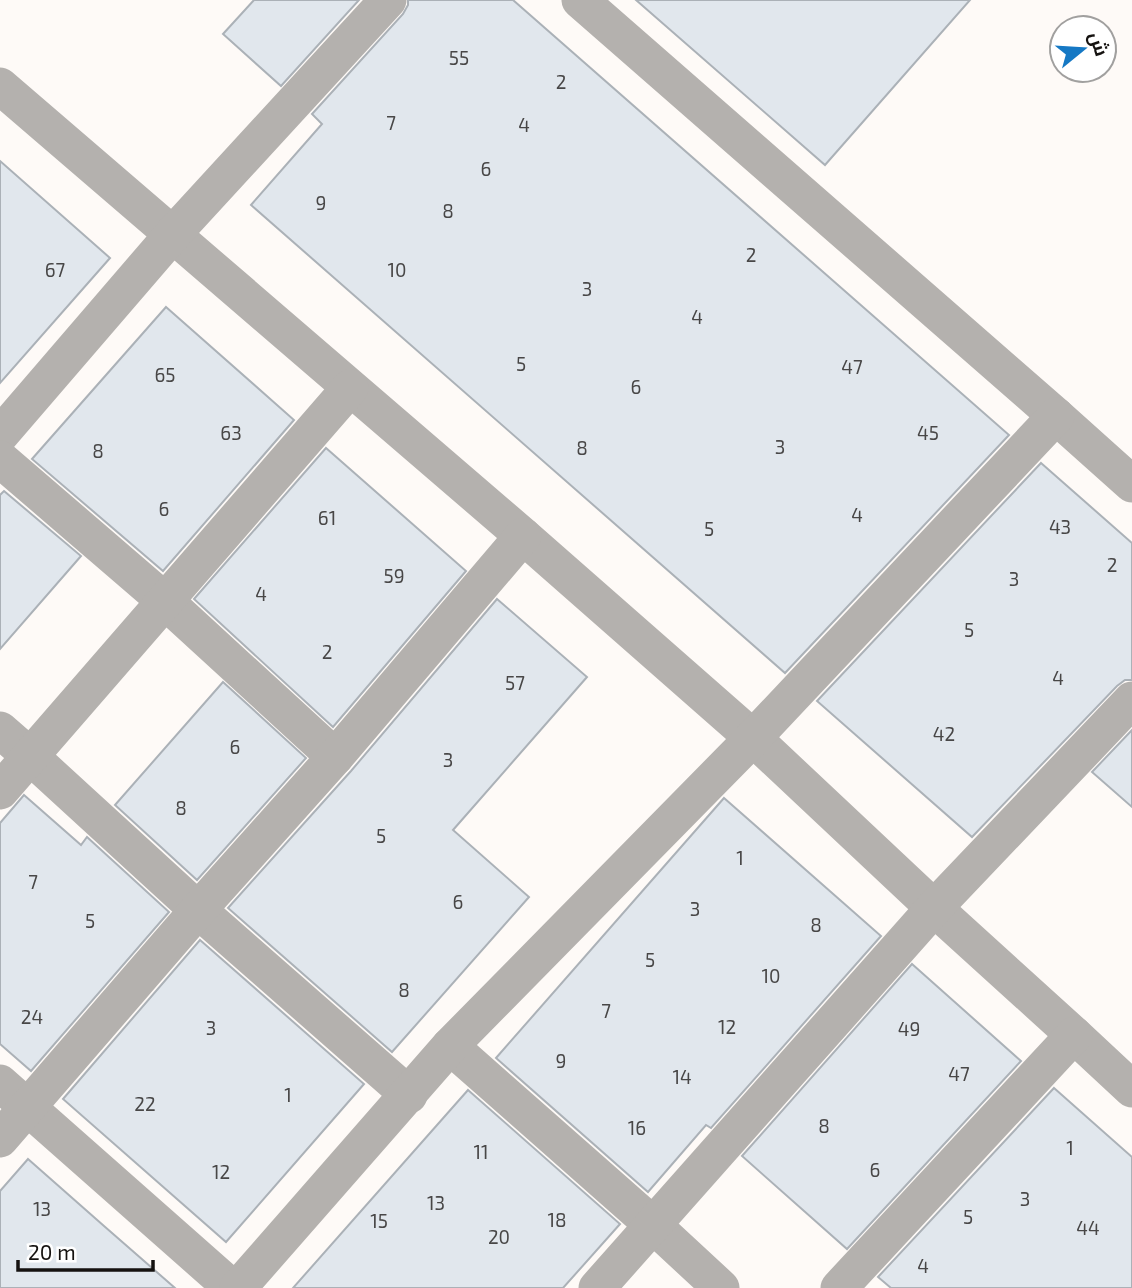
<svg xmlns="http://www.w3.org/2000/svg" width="1132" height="1288" viewBox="0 0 1132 1288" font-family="'Exo 2',Cairo,sans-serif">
<rect width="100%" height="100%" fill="#fefaf7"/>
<g fill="#e1e7ed" stroke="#abb1b7" stroke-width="2">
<polygon points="254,0 359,0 281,86 223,34"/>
<polygon points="408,0 513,0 1009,435 785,673 251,205 322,124 312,114 403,14 408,5"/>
<polygon points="636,0 970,0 825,165"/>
<polygon points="0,161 110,258 0,383"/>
<polygon points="166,307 294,420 163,571 32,459"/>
<polygon points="326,448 466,571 333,727 194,599"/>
<polygon points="1041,463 1132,543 1132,680 1125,680 1117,686 972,837 817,701"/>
<polygon points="4,491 81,556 0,649 0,495"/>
<polygon points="497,599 587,677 453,830 529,897 392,1052 228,908 351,771"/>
<polygon points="223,682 306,758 197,880 115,805"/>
<polygon points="1132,730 1132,807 1092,772"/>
<polygon points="24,795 81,845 87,837 169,912 31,1071 0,1044 0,823"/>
<polygon points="724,798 881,936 711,1128 706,1125 648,1192 496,1058"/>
<polygon points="200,940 364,1084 226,1242 63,1099"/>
<polygon points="912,964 1021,1061 847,1249 742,1156"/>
<polygon points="1054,1088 1132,1157 1132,1288 891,1288 878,1277"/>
<polygon points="468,1090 620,1224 563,1288 293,1288"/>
<polygon points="28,1159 104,1226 175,1288 0,1288 0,1191"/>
</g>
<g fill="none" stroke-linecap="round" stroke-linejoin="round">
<g stroke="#b4b1ae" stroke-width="37">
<polyline points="580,0 1056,416 1132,484"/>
<polyline points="0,86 523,536 753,738 934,908 1074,1035 1132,1089"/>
<polyline points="0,435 173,234 388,0"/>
<polyline points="0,459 165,601 335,757"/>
<polyline points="0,730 31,757 198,910 409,1095"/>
<polyline points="0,791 350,388"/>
<polyline points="450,1046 653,1225 721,1288"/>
<polyline points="0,1083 232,1288"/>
<polyline points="0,1139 198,910 335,757 523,536"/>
<polyline points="238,1288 450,1046 753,738 1056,416"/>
<polyline points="597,1288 934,908 1132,700"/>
<polyline points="839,1288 1074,1035"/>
</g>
</g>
<g text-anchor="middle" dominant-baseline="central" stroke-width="7" stroke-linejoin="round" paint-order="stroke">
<g font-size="19" fill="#484747">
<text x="459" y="57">55</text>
<text x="561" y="81">2</text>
<text x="391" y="122">7</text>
<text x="524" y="124">4</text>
<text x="486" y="168">6</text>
<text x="321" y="202">9</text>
<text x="448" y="210">8</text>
<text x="751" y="254">2</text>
<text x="55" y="269">67</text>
<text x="397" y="269">10</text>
<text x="587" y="288">3</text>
<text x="697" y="316">4</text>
<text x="521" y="363">5</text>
<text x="852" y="366">47</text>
<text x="165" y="374">65</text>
<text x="636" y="386">6</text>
<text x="231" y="432">63</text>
<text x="928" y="432">45</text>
<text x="780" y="446">3</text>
<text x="582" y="447">8</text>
<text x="98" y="450">8</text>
<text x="164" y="508">6</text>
<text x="857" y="514">4</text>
<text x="327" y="517">61</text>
<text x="1060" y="526">43</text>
<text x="709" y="528">5</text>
<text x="1112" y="564">2</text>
<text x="394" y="575">59</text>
<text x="1014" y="578">3</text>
<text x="261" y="593">4</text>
<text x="969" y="629">5</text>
<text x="327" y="651">2</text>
<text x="1058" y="677">4</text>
<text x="515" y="682">57</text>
<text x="944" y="733">42</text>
<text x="235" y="746">6</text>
<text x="448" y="759">3</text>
<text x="181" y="807">8</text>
<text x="381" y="835">5</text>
<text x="740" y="857">1</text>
<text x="33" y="881">7</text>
<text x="458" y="901">6</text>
<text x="695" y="908">3</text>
<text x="90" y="920">5</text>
<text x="816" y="924">8</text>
<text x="650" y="959">5</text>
<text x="771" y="975">10</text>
<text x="404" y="989">8</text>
<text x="606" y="1010">7</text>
<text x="32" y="1016">24</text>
<text x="727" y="1026">12</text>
<text x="211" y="1027">3</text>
<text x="909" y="1028">49</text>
<text x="561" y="1060">9</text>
<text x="959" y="1073">47</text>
<text x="682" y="1076">14</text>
<text x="288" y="1094">1</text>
<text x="145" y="1103">22</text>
<text x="824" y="1125">8</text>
<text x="637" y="1127">16</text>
<text x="1070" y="1147">1</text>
<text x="481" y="1151">11</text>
<text x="875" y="1169">6</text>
<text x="221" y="1171">12</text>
<text x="1025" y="1198">3</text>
<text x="436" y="1202">13</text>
<text x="42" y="1208">13</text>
<text x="968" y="1216">5</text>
<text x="557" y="1219">18</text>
<text x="379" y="1220">15</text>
<text x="1088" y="1227">44</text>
<text x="499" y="1236">20</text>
<text x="923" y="1265">4</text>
</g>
</g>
<g transform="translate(1083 49) rotate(72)"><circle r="33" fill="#ffffff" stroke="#a1a09f" stroke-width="2"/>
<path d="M0-5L12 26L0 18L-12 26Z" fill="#1578c4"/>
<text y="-10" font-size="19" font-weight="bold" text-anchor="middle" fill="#151210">ش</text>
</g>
<path d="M18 1260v10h135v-10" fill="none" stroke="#151210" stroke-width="3.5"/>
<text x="28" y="1260" font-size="21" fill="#151210" stroke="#ffffff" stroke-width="5" paint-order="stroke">20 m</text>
</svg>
